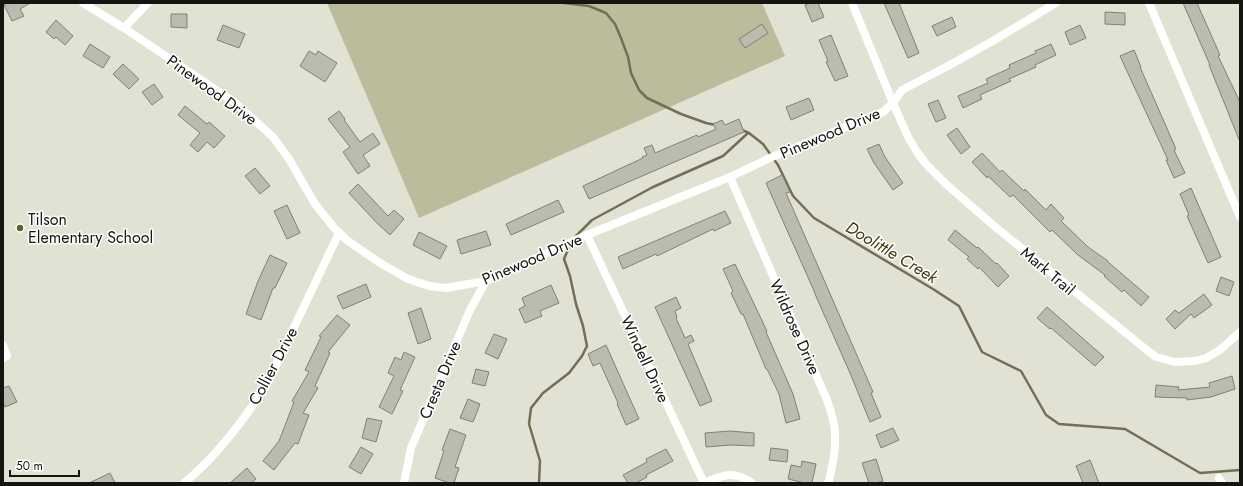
<svg xmlns="http://www.w3.org/2000/svg" width="1243" height="486" viewBox="0 0 1243 486" font-family="Jost,sans-serif">
<rect width="100%" height="100%" fill="#e1e2d4"/>
<polygon fill="#bbbc9b" points="327,3 762,3 785,56 419,218"/>
<g fill="none" stroke-linecap="round" stroke-linejoin="round">
<g stroke="#6f7056" stroke-width="2.5">
<polyline points="564,3 589,6 606,13 615,24 621,38 628,57 631,73 639,90 647,98 681,114 706,123 716,125"/>
<polyline points="742,130 749,133 763,144 778,165 793,196 814,218 933,289 959,306 982,352 1021,371 1046,415 1059,424 1125,429 1200,473 1240,470"/>
<polyline points="576,236 592,220 653,187 723,156 748,133"/>
<polyline points="539,483 540,461 529,424 531,408 543,393 569,373 582,356 587,346 583,326 576,304 570,276 564,259 570,245"/>
</g>
</g>
<g fill="#bbbcaf" stroke="#808074">
<polygon points="8,3 30,3 20,9 24,16 12,21 4,5"/>
<polygon points="810,3 818,3 824,17 812,22 805,5"/>
<polygon points="884,3 899,3 919,53 908,58"/>
<polygon points="1183,3 1197,3 1220,55 1218,56 1240,102 1240,142 1209,65 1210,65"/>
<polygon points="1105,12 1125,13 1125,25 1105,24"/>
<polygon points="171,14 187,14 187,28 171,27"/>
<polygon points="952,17 956,27 937,36 932,26"/>
<polygon points="56,20 73,36 65,45 56,37 54,39 46,32"/>
<polygon points="762,24 768,33 745,48 739,39"/>
<polygon points="223,25 245,34 239,48 217,40"/>
<polygon points="1080,25 1086,38 1070,45 1065,32"/>
<polygon points="831,35 848,76 835,81 826,62 828,61 819,40"/>
<polygon points="90,44 110,57 103,68 83,56"/>
<polygon points="1051,44 1056,55 1035,65 1036,67 1009,79 1011,81 980,95 982,99 963,108 958,96 988,83 986,79 1010,68 1009,65 1036,53 1035,51"/>
<polygon points="1134,50 1141,67 1140,67 1176,149 1174,150 1185,173 1174,178 1166,160 1168,160 1120,56"/>
<polygon points="309,51 316,55 318,51 337,63 325,82 300,66"/>
<polygon points="123,64 139,79 129,89 113,74"/>
<polygon points="154,84 163,97 152,105 142,92"/>
<polygon points="809,98 814,110 791,120 786,107"/>
<polygon points="938,100 946,118 936,122 928,104"/>
<polygon points="185,106 207,124 209,122 225,136 214,148 207,142 198,152 190,145 200,133 178,115"/>
<polygon points="339,111 345,119 344,120 360,142 373,133 380,144 363,155 370,166 358,174 343,152 350,147 328,119"/>
<polygon points="739,119 744,132 589,199 583,186 643,158 642,157 647,155 644,148 652,145 655,153 697,135 698,137 716,129 713,124 722,120 725,125"/>
<polygon points="957,128 970,147 961,154 947,135"/>
<polygon points="879,144 885,157 903,183 893,190 874,163 867,149"/>
<polygon points="982,153 1000,172 1002,170 1024,191 1025,189 1046,210 1051,204 1064,218 1061,221 1088,247 1108,261 1108,262 1149,297 1141,306 1124,290 1122,292 1104,276 1105,275 1078,255 1052,230 1050,232 1013,195 1010,197 988,176 987,178 972,162"/>
<polygon points="255,168 270,186 260,194 245,176"/>
<polygon points="782,175 790,192 786,193 873,392 871,393 881,417 870,422 850,373 815,294 815,293 766,183"/>
<polygon points="358,184 388,216 394,210 404,219 390,235 375,221 349,193"/>
<polygon points="1191,188 1221,257 1208,263 1187,216 1189,215 1180,194"/>
<polygon points="558,200 564,212 511,235 506,224"/>
<polygon points="287,205 300,233 287,239 274,211"/>
<polygon points="725,211 731,223 714,231 713,229 657,256 656,254 623,269 618,257"/>
<polygon points="955,230 977,248 978,247 996,264 997,263 1009,276 998,287 979,267 978,269 967,259 969,257 948,240"/>
<polygon points="486,231 491,245 461,254 457,240"/>
<polygon points="419,232 447,246 440,259 413,245"/>
<polygon points="270,255 287,263 275,288 273,288 261,320 246,314 258,281"/>
<polygon points="735,264 767,331 766,332 793,394 800,419 786,423 779,394 767,369 766,369 743,314 741,314 731,293 733,291 723,269"/>
<polygon points="1221,277 1234,282 1229,296 1216,291"/>
<polygon points="366,284 371,297 343,309 337,296"/>
<polygon points="551,285 559,303 540,311 542,316 525,323 519,309 525,306 522,298"/>
<polygon points="1204,294 1212,305 1194,318 1191,314 1175,329 1166,319 1175,310 1179,313"/>
<polygon points="676,297 681,308 675,311 677,317 676,318 685,338 691,335 694,341 688,344 712,401 700,406 655,307"/>
<polygon points="1047,307 1104,357 1095,366 1051,328 1050,329 1037,318"/>
<polygon points="421,308 431,339 418,344 408,313"/>
<polygon points="337,315 350,325 328,352 330,353 315,386 318,388 303,413 309,415 298,444 295,443 274,470 263,461 279,441 294,402 292,401 309,372 305,370 321,337 319,336"/>
<polygon points="494,334 507,339 498,359 485,353"/>
<polygon points="606,345 639,419 626,425 617,404 618,403 600,363 593,366 588,354"/>
<polygon points="404,352 415,357 400,390 403,391 392,414 379,407 394,376 388,373 395,357 401,360"/>
<polygon points="476,369 489,372 485,386 472,383"/>
<polygon points="1232,376 1235,389 1211,397 1187,400 1187,398 1155,397 1156,385 1179,387 1178,390 1210,387 1209,383"/>
<polygon points="9,386 17,402 5,407 3,402 3,388"/>
<polygon points="468,399 480,404 473,422 460,418"/>
<polygon points="367,418 382,421 376,442 362,438"/>
<polygon points="893,428 899,440 881,448 876,435"/>
<polygon points="450,429 466,435 455,467 459,468 454,483 449,483 435,478 444,451 442,450"/>
<polygon points="730,431 754,433 754,446 731,445 706,447 705,433"/>
<polygon points="361,447 373,454 361,474 349,467"/>
<polygon points="771,448 788,450 787,462 769,460"/>
<polygon points="666,449 673,461 646,475 647,477 636,483 628,483 623,475 647,462 646,459"/>
<polygon points="876,459 883,481 875,483 869,483 862,463"/>
<polygon points="1090,460 1099,483 1083,483 1076,466"/>
<polygon points="802,461 816,464 812,483 805,483 788,479 791,465 801,467"/>
<polygon points="247,468 256,479 251,483 230,483"/>
<polygon points="110,473 115,483 89,483"/>
</g>
<g fill="none" stroke-linecap="round" stroke-linejoin="round">
<g stroke="#fff" stroke-width="8">
<polyline points="83,3 124,28 234,102 273,137 289,159 315,204 335,229 348,241 380,263 408,279 429,286 446,288 486,281 587,235 730,177 772,157 883,112 893,103 852,3"/>
<polyline points="1056,3 991,42 948,66 902,90 893,103 908,137 917,152 926,164 946,184 993,225 1148,351 1156,357 1175,362 1195,361 1206,358 1220,350 1240,332"/>
<polyline points="1149,3 1240,217"/>
<polyline points="124,28 148,3"/>
<path d="M730 177 827 400C836 426 837 435 833 462 831 469 831 476 828 483"/>
<polyline points="587,235 704,483"/>
<polyline points="3,345 7,356 3,358"/>
<polyline points="1219,478 1222,483"/>
<path d="M184 483C217 456 244 420 267 384L339 233"/>
<polyline points="404,483 411,448 470,310 486,281"/>
<path d="M704 483C723 475 734 470 752 483"/>
</g>
</g>
<circle fill="#62622f" stroke="#fff" stroke-width="1.5" cx="20" cy="228" r="4"/>
<g text-anchor="middle" dominant-baseline="central" stroke-width="3" stroke-linejoin="round" paint-order="stroke">
<g font-size="16" fill="#141410" stroke="#fff">
<text transform="translate(212 90) rotate(36)">Pinewood Drive</text>
<text transform="translate(830 133) rotate(-23)">Pinewood Drive</text>
<text transform="translate(532 259) rotate(-23)">Pinewood Drive</text>
<text transform="translate(1048 271) rotate(40)">Mark Trail</text>
<text transform="translate(795 327) rotate(66)">Wildrose Drive</text>
<text transform="translate(645 359) rotate(65)">Windell Drive</text>
<text transform="translate(273 366) rotate(-62)">Collier Drive</text>
<text transform="translate(440 380) rotate(-67)">Cresta Drive</text>
</g>
<g font-size="16" fill="#141410" stroke="#fff" text-anchor="start">
<text x="28" y="219">Tilson<tspan x="28" dy="18">Elementary School</tspan></text>
</g>
<g font-size="17" font-style="italic" fill="#3d3d10" stroke="#fff">
<text transform="translate(892 252) rotate(31)">Doolittle Creek</text>
</g>
</g>
<rect width="1243" height="486" fill="none" stroke="#141410" stroke-width="8"/>
<path d="M10 470v6h69v-6" fill="none" stroke="#141410" stroke-width="2"/>
<text x="16" y="470" font-size="12" fill="#141410" stroke="#ffffff" stroke-width="3" paint-order="stroke">50 m</text>
</svg>
